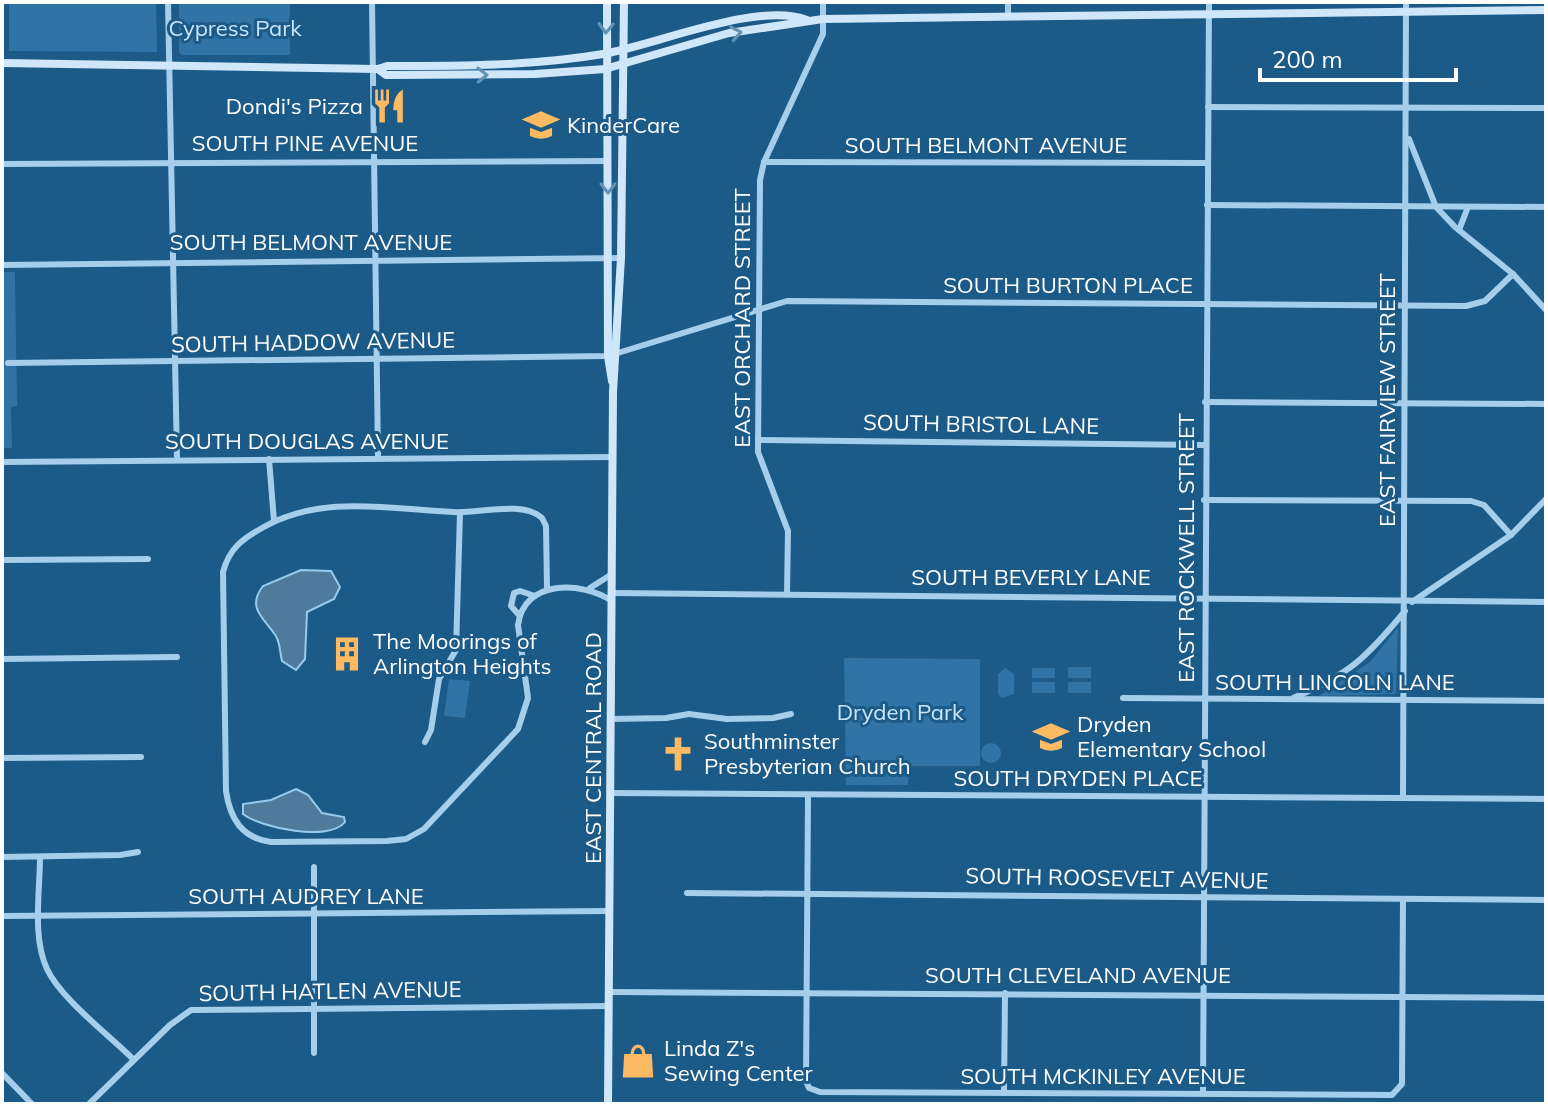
<svg xmlns="http://www.w3.org/2000/svg" width="1548" height="1106" viewBox="0 0 1548 1106" font-family="Mulish,sans-serif">
<rect width="100%" height="100%" fill="#1c5a87"/>
<g fill="#2f74a5">
<polygon points="9,2 156,2 157,52 9,51"/>
<polygon points="179,2 290,2 290,55 182,55 179,52"/>
<polygon points="2,272 15,272 17,406 11,407 12,448 2,448"/>
<polygon points="1398,627 1396,694 1319,696 1370,662"/>
<polygon points="844,658 980,659 980,766 909,766 908,785 846,785"/>
<rect x="1068" y="667" width="23" height="11"/>
<polygon points="1005,668 1014,674 1014,694 1002,698 998,694 998,674"/>
<rect x="1032" y="668" width="23" height="10"/>
<polygon points="449,679 470,681 465,718 444,716"/>
<rect x="1032" y="682" width="23" height="11"/>
<rect x="1068" y="682" width="23" height="11"/>
<circle cx="991" cy="753" r="10"/>
</g>
<g fill="#4e7b9b" stroke="#97cbee" stroke-width="2">
<path d="M301 570 331 571 340 587 334 599 307 612 305 659 296 670 282 661C280 653 280 643 276 636 264 618 246 608 263 586Z"/>
<path d="M296 789 308 795 322 813 344 817 345 822C329 842 261 828 243 814V804L271 800Z"/>
</g>
<g fill="none" stroke-linecap="round" stroke-linejoin="round">
<g stroke="#a4ceec" stroke-width="6">
<polyline points="168,2 177,460"/>
<polyline points="372,2 378,457"/>
<polyline points="1008,17 1008,2"/>
<polyline points="1208,107 1546,108"/>
<polyline points="1409,139 1436,207 1455,227 1513,274 1546,310"/>
<polyline points="764,162 1207,163"/>
<polyline points="2,164 607,161"/>
<polyline points="1207,205 1546,207"/>
<polyline points="1459,230 1468,207"/>
<polyline points="2,265 621,258"/>
<polyline points="8,363 608,356 787,301 1466,306 1485,301 1513,274"/>
<polyline points="1205,402 1546,404"/>
<polyline points="758,440 1205,445"/>
<polyline points="269,459 274,521"/>
<polyline points="2,462 613,457"/>
<polyline points="1204,500 1471,501 1484,505 1511,535"/>
<polyline points="2,560 148,559"/>
<path d="M547 588 546 526 542 518C522 500 478 514 453 512 388 509 321 494 262 528 242 539 229 549 223 572L226 791C230 819 242 838 271 842L387 841 406 839 424 829 518 729 528 698 518 625C524 579 582 581 612 601"/>
<polyline points="590,588 612,574"/>
<polyline points="612,593 1546,602"/>
<polyline points="787,594 788,531 758,452 760,180 764,162 823,34 823,2"/>
<polyline points="1412,602 1511,535 1546,499"/>
<polyline points="519,615 511,606 514,593 520,591 535,596"/>
<polyline points="2,659 177,657"/>
<polyline points="1123,698 1546,701"/>
<path d="M1293 698C1350 674 1366 658 1405 611"/>
<polyline points="611,719 666,718 689,714 727,719 773,718 791,714"/>
<polyline points="425,742 431,730 439,679 456,650 460,513"/>
<polyline points="2,758 141,757"/>
<polyline points="611,793 1546,799"/>
<polyline points="808,796 806,1081 809,1088 820,1092 1392,1095 1402,1084 1403,899"/>
<polyline points="1403,797 1406,2"/>
<polyline points="2,857 120,855 138,852"/>
<path d="M40 857C40 891 32 937 47 969 61 999 109 1035 133 1059"/>
<polyline points="314,867 314,1053"/>
<polyline points="687,893 1546,900"/>
<polyline points="2,916 610,911"/>
<polyline points="609,992 1546,998"/>
<polyline points="2,1073 32,1104"/>
<polyline points="1004,1093 1005,993"/>
<polyline points="1203,1094 1209,2"/>
<polyline points="89,1104 170,1025 191,1010 609,1006"/>
</g>
<g stroke="#d0e7f9" stroke-width="8">
<polyline points="607,2 608,356 612,381"/>
<path d="M2 63 378 69 387 66C459 66 532 66 603 54 656 45 757 1 807 20"/>
<polyline points="378,69 386,75 535,74 605,69 729,33 823,19 1546,10"/>
<polyline points="608,1104 613,392 621,258 624,2"/>
</g>
</g>
<defs><path id="oneway-chevron" d="M-2-3.5L2.5 0L-2 3.5" fill="none" stroke-width="1.6" stroke-linecap="round" stroke-linejoin="round" transform="scale(2)"/></defs>
<g stroke="#6492b5">
<use href="#oneway-chevron" transform="translate(606 28) rotate(92)"/>
<use href="#oneway-chevron" transform="translate(736 33) rotate(-10)"/>
<use href="#oneway-chevron" transform="translate(482 75) rotate(-1)"/>
<use href="#oneway-chevron" transform="translate(608 188) rotate(90)"/>
</g>
<defs>
<g id="restaurant-bare" transform="scale(2.76)"><path d="M-5-6h1v4h1v-4h1v4h1v-4h1v5L-1.5 .5V6h-2V.5L-5-1ZM5-6V6H3V1.5H1.5Q1.5-4 5-6Z" fill="#fcba62" stroke="#1c5a87" stroke-width="2.5" paint-order="stroke"/></g>
<g id="school-bare" transform="scale(2.76)"><path d="M0-5L7-2L0 1L-7-2ZM-4 1L0 2.5L4 1V4Q0 6-4 4Z" fill="#fcba62" stroke="#1c5a87" stroke-width="2.5" paint-order="stroke"/></g>
<g id="building-bare" transform="scale(2.76)"><path d="M-4-6H4V6H1V3H-1V6H-4ZM-2.5-4.3h1.7v1.8h-1.7ZM.8-4.3h1.7v1.8H.8ZM-2.5-1h1.7V.8h-1.7ZM.8-1h1.7V.8H.8Z" fill="#fcba62" stroke="#1c5a87" stroke-width="2.5" paint-order="stroke"/></g>
<g id="church-bare" transform="scale(2.76)"><path d="M-1.2-6h2.4v3.5h3.3v2.4h-3.3V6h-2.4V-.1h-3.3v-2.4h3.3Z" fill="#fcba62" stroke="#1c5a87" stroke-width="2.5" paint-order="stroke"/></g>
<g id="shop-bare" transform="scale(2.76)"><path d="M-5-2.5h2.3a2.7 3.5 0 0 1 5.4 0H5L5.5 6h-11ZM-1.5-2.5h3a1.5 2.3 0 0 0-3 0Z" fill="#fcba62" stroke="#1c5a87" stroke-width="2.5" paint-order="stroke"/></g>
</defs>
<g fill-rule="evenodd">
<use href="#restaurant-bare" x="389" y="106"/>
<use href="#school-bare" x="541" y="125"/>
<use href="#building-bare" x="347" y="654"/>
<use href="#school-bare" x="1051" y="737"/>
<use href="#church-bare" x="678" y="754"/>
<use href="#shop-bare" x="638" y="1061"/>
</g>
<g text-anchor="middle" dominant-baseline="central" stroke-width="6" stroke-linejoin="round" paint-order="stroke">
<g font-size="22" fill="#c9e5f9" stroke="#1c5a87">
<text x="235" y="28">Cypress Park</text>
<text x="900" y="712">Dryden Park</text>
</g>
<g font-size="22" fill="#fff" stroke="#1c5a87" text-anchor="start">
<text x="363" y="106" text-anchor="end">Dondi's Pizza</text>
<text x="567" y="125">KinderCare</text>
<text x="373" y="641">The Moorings of<tspan x="373" dy="25">Arlington Heights</tspan></text>
<text x="1077" y="724">Dryden<tspan x="1077" dy="25">Elementary School</tspan></text>
<text x="704" y="741">Southminster<tspan x="704" dy="25">Presbyterian Church</tspan></text>
<text x="664" y="1048">Linda Z's<tspan x="664" dy="25">Sewing Center</tspan></text>
</g>
<g font-size="22" fill="#fff" stroke="#1c5a87">
<text x="305" y="143">SOUTH PINE AVENUE</text>
<text x="986" y="145">SOUTH BELMONT AVENUE</text>
<text x="311" y="242">SOUTH BELMONT AVENUE</text>
<text x="1068" y="285">SOUTH BURTON PLACE</text>
<text transform="translate(742 318) rotate(-90)">EAST ORCHARD STREET</text>
<text transform="translate(313 342) rotate(-1)">SOUTH HADDOW AVENUE</text>
<text transform="translate(1387 400) rotate(-90)">EAST FAIRVIEW STREET</text>
<text transform="translate(981 424) rotate(1)">SOUTH BRISTOL LANE</text>
<text x="307" y="441">SOUTH DOUGLAS AVENUE</text>
<text transform="translate(1186 548) rotate(-90)">EAST ROCKWELL STREET</text>
<text x="1031" y="577">SOUTH BEVERLY LANE</text>
<text x="1335" y="682">SOUTH LINCOLN LANE</text>
<text transform="translate(593 748) rotate(-90)">EAST CENTRAL ROAD</text>
<text x="1078" y="778">SOUTH DRYDEN PLACE</text>
<text transform="translate(1117 878) rotate(1)">SOUTH ROOSEVELT AVENUE</text>
<text x="306" y="896">SOUTH AUDREY LANE</text>
<text x="1078" y="975">SOUTH CLEVELAND AVENUE</text>
<text transform="translate(330 991) rotate(-1)">SOUTH HATLEN AVENUE</text>
<text x="1103" y="1076">SOUTH MCKINLEY AVENUE</text>
</g>
</g>
<rect width="1548" height="1106" fill="none" stroke="#ffffff" stroke-width="8"/>
<path d="M1260 68v12h196v-12" fill="none" stroke="#ffffff" stroke-width="4"/>
<text x="1272" y="68" font-size="24" fill="#ffffff" stroke="#1c5a87" stroke-width="6" paint-order="stroke">200 m</text>
</svg>
